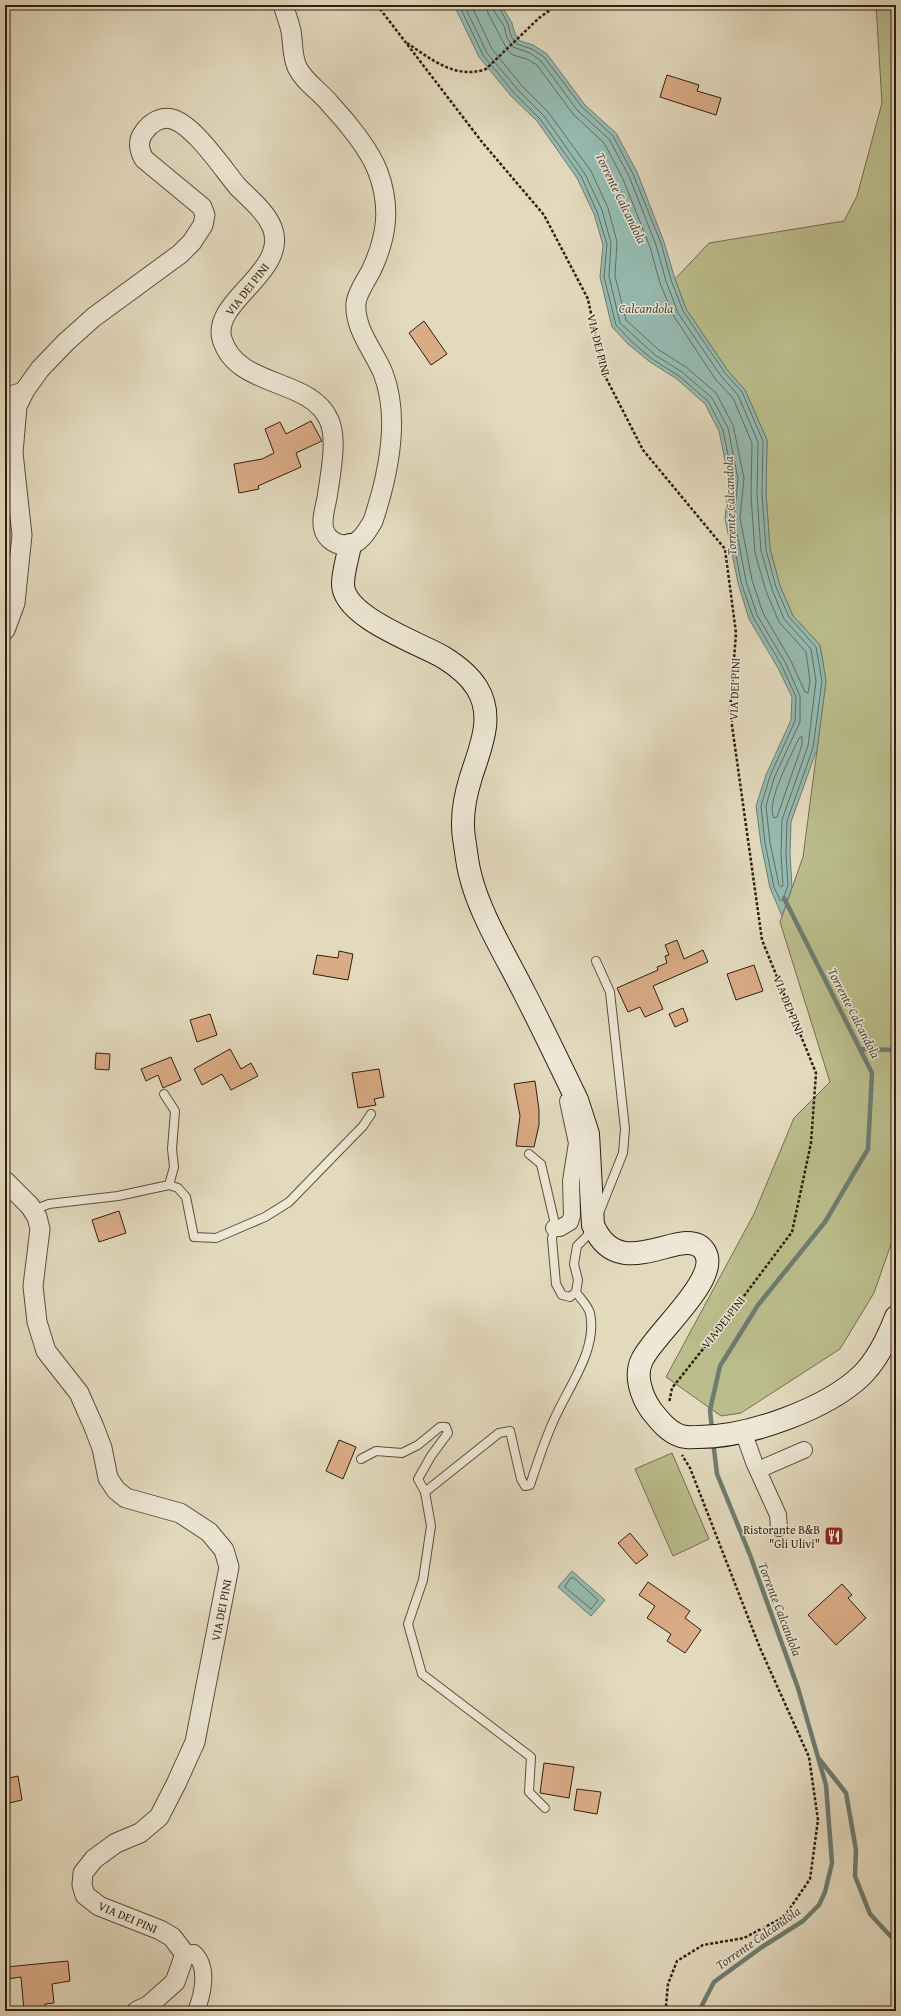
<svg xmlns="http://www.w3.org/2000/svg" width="901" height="2016" viewBox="0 0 901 2016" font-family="'Gentium Book Plus',serif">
<rect width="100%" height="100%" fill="#e3dabe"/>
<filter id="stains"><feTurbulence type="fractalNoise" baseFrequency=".005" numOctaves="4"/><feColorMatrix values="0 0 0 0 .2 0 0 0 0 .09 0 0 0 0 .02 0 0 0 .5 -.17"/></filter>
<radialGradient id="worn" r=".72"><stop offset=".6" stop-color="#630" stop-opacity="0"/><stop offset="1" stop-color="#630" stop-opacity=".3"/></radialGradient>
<g fill="#bbbd8c" stroke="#766e4e">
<polygon points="876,5 896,5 896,1230 874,1293 840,1349 741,1413 721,1416 666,1377 754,1214 794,1118 830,1082 780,922 803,857 826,681 820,645 793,616 780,586 770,549 766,494 767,440 745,390 728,371 686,309 675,279 709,243 844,221 857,196 882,103"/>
<polygon points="672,1453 709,1539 673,1556 635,1469"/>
</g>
<g fill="#95bbb2" stroke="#6d7c71">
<polygon points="454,5 501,5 512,23 515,34 520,41 533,45 547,54 585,105 616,133 637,172 664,242 675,279 686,309 728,371 745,390 767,440 766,494 770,549 780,586 793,616 820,645 826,681 817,749 791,822 790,854 792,887 782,916 770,888 761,844 756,806 766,775 791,720 792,697 778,668 749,619 738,583 725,518 729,480 719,431 705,404 677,379 650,362 628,344 612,327 600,277 603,245 594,214 577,178 537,121 511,96 479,57"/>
<polygon points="572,1571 605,1600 591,1616 558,1587"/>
</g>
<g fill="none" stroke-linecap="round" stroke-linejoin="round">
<g stroke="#636c60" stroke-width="1">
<polyline points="459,5 483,55 514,93 540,119 581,176 597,212 607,244 604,277 616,325 631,341 652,359 679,376 708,401 723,430 733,480 729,518 741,582 753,617 782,666 796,697 795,721 770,776 761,806 765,843 774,887 780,900 782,901 788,886 786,854 787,821 813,748 822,681 816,647 789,617 776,587 766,550 762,494 763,441 742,392 725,373 683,311 671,280 661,243 633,174 613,136 582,107 544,57 532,49 517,44 511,36 508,24 498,5"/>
<polyline points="464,5 487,53 518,90 544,116 585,174 602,210 611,243 609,276 620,323 655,355 682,372 712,398 728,428 738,479 734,518 746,581 757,615 786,664 800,696 800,722 774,778 766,806 770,843 779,885 782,887 783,885 781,855 782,820 808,746 816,681 811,649 784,619 772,589 761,551 757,494 758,442 738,395 721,376 678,313 666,281 656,245 629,176 609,139 578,111 541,61 530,53 513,47 507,38 504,26 494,11 493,5"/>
<polyline points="471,5 492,49 522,86 548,112 591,171 608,208 617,242 615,276 626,320 659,350 686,367 716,393 733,425 744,478 740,518 752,580 763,613 791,661 805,692 808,693 810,681 806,652 779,622 766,591 755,553 751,495 752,443 733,398 716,380 673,315 660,283 650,247 623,179 604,143 573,114 537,65 527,59 513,55 508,51 488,13 486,5"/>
<path d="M802 737V745L777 817 774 818C765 803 792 754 799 738Z"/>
<polygon points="571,1578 574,1578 598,1600 591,1609 565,1587"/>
</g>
<g stroke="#6d7c71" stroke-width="4.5">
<polyline points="860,1049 896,1050"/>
<polyline points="712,1430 710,1410 720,1366 758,1305 825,1222 868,1149 872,1073 784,898"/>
<polyline points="820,1760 846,1793 856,1850 855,1876 870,1914 896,1942"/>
<polyline points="699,2011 714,1982 762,1947 803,1921 819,1905 825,1892 832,1863 826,1785 798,1688 750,1555 717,1474 713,1441"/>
</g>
</g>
<g fill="#daac86" stroke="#311e0f">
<polygon points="667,75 699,85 697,91 721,98 716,115 660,97"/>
<polygon points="424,321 447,354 431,365 409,333"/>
<polygon points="311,421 322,441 296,453 301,467 258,486 259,489 239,493 234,464 262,459 274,453 265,429 280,422 286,434"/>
<polygon points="677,940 684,959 703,950 708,962 653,986 663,1009 645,1017 640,1007 628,1012 617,988 658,970 657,967 667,963 665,956 669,955 665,945"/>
<polygon points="339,951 353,954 348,980 313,974 317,955 338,958"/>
<polygon points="754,965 763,991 736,1000 727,974"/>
<polygon points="683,1008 688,1021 675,1027 669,1014"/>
<polygon points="210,1014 217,1035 197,1042 190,1020"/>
<polygon points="230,1049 241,1069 251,1063 258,1076 231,1090 222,1074 202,1085 194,1069"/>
<polygon points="96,1053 110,1054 109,1070 95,1069"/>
<polygon points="171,1057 181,1080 163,1088 158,1075 146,1081 141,1069"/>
<polygon points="379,1069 384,1097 374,1099 376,1105 358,1108 352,1073"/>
<polygon points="535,1081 539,1110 539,1125 534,1147 516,1146 520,1116 514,1084"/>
<polygon points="119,1211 126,1233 99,1242 92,1220"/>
<polygon points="339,1440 356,1447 343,1479 326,1471"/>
<polygon points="630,1533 648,1555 636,1564 618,1543"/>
<polygon points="648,1582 690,1611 685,1618 701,1630 685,1653 667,1641 671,1634 647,1618 655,1606 639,1595"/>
<polygon points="842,1584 852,1595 848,1598 866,1618 836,1645 808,1615"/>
<polygon points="544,1763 574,1767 569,1798 540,1793"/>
<polygon points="18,1776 22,1800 5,1804 5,1779"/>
<polygon points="577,1789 601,1792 597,1814 574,1810"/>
<polygon points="68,1961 70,1981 52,1984 54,2003 45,2004 46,2011 24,2011 21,1977 7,1979 6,1967"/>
</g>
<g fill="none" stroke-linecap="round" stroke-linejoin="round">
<g stroke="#5e4d3b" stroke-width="10">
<g id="service">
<polyline points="596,961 610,992 625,1129 623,1153 599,1213"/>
<polyline points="164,1094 175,1111 172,1149 174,1167 169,1185"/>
<polyline points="529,1154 541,1164 555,1224 552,1239 556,1284 562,1295 570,1297 576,1292 578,1280 574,1264 577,1246 587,1236 592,1227"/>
<polyline points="33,1210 49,1204 118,1196 169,1185 178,1188 186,1197 194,1237 216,1238 265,1217 289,1202 363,1126 371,1114"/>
<path d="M361 1459 376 1451 402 1453 418 1445 440 1427H446L448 1433 431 1456 418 1479 425 1492 499 1433 510 1431 521 1479 525 1486 530 1485C537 1464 544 1442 553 1422 567 1388 598 1351 590 1313 588 1306 580 1298 576 1292"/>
<polyline points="425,1492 431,1526 423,1580 408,1624 422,1674 531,1757 529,1792 545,1808"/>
</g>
</g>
<g stroke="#5e4d3b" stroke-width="18">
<g id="minor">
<polyline points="5,396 25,390"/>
<polyline points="554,1228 560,1228 570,1222 572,1215 571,1181 577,1143 568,1101"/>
<polyline points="743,1431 754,1462 778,1515 779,1528"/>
<polyline points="758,1470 804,1450"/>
<path d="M185 1954 194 1953C209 1967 203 1994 196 2011"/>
</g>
</g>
<g stroke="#5e4d3b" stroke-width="21">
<g id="tertiary">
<path d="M5 630 15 603 22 535 13 453 17 406 25 390 40 369 66 342 94 317 180 254 192 242 203 225 205 215 202 207 144 159C139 150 137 141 144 132 150 123 161 116 172 119 194 125 223 169 238 187 250 199 265 211 272 227 290 271 211 301 222 339 237 389 310 377 329 420 338 439 330 476 327 498 325 508 321 520 324 530 327 540 338 546 348 545 360 544 367 531 373 521 388 476 401 419 383 373 374 351 354 329 356 303 357 293 366 280 371 271 387 237 391 207 378 172 370 150 347 122 331 105 321 92 304 82 297 67 292 56 293 42 291 31 289 22 286 14 283 5"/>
<polyline points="5,1181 30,1206 37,1217 40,1229 33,1286 37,1322 46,1351 79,1393 94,1427 102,1448 108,1478 116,1490 126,1498 180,1513 209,1532 224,1550 229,1567 195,1742 176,1784 159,1817 140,1833 116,1843 94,1859 83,1873 82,1885 85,1895 99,1906 160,1930 172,1937 185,1954 175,1982 148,2006 137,2011"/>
</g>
</g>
<g stroke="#311e0f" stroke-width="24">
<path id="secondary" d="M350 545C348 557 343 571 343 584 343 617 419 643 443 657 456 665 469 675 477 688 495 717 480 748 471 777 465 796 461 818 464 838 466 850 467 863 470 874 479 913 507 958 525 994 543 1029 560 1065 577 1100L588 1134 593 1225C620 1289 686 1220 705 1252 721 1279 653 1335 642 1360 634 1376 642 1397 651 1410 659 1420 668 1432 681 1436 687 1438 694 1437 699 1437 748 1437 827 1409 862 1375 878 1359 888 1338 896 1317"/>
</g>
<g stroke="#311e0f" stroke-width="2.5" stroke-dasharray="3 2" stroke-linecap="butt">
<polyline points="377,5 482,142 544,215 588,299 603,372 643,450 725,549 736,633 730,711 762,940 816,1073 811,1143 792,1232 723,1324 672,1388 669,1403"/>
<path d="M407 43C431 59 456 80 486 69L539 18 557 5"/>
<polyline points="668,2011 666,2006 668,1984 677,1961 703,1945 744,1938 784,1917 810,1879 818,1820 809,1757 760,1648 690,1468 682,1455"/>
</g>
<use href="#service" stroke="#ede7d5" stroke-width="8"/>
<use href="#minor" stroke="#ede7d5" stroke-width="16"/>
<use href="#tertiary" stroke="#ede7d5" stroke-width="19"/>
<use href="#secondary" stroke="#ede7d5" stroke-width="22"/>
</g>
<defs>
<g id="restaurant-square" transform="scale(1)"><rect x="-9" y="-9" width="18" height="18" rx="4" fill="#8f2418" stroke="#ede7d5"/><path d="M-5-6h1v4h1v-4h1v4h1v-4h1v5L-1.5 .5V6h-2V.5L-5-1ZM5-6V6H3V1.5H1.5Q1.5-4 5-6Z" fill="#fff"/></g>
</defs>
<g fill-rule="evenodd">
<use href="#restaurant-square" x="834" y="1536"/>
</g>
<g text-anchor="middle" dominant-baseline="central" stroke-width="3" stroke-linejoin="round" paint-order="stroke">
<g font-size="12" fill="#311e0f" stroke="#ede7d5">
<text transform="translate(247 289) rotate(-52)">VIA DEI PINI</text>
<text transform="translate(599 345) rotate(76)">VIA DEI PINI</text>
<text transform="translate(734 689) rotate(-88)">VIA DEI PINI</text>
<text transform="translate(789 1005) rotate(68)">VIA DEI PINI</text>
<text transform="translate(723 1322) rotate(-52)">VIA DEI PINI</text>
<text transform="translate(221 1610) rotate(-79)">VIA DEI PINI</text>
<text transform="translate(128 1917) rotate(23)">VIA DEI PINI</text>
</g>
<g font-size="12" fill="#311e0f" stroke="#ede7d5" text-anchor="end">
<text x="820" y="1529">Ristorante B&amp;B<tspan x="820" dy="14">"Gli Ulivi"</tspan></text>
</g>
<g font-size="13" font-style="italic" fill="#4f4d40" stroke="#ede7d5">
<text transform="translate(621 198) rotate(64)">Torrente Calcandola</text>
<text x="646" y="308">Calcandola</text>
<text transform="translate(730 506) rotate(-92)">Torrente Calcandola</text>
<text transform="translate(854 1013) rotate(63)">Torrente Calcandola</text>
<text transform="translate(780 1609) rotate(69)">Torrente Calcandola</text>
<text transform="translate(758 1938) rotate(-35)">Torrente Calcandola</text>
</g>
</g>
<rect width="901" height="2016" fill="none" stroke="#e3dabe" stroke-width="20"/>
<rect x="6" y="6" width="889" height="2004" fill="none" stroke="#311e0f" stroke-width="2"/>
<rect x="10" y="10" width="881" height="1996" fill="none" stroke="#311e0f"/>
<rect width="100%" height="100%" filter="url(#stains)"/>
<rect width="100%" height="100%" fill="url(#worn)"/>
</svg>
